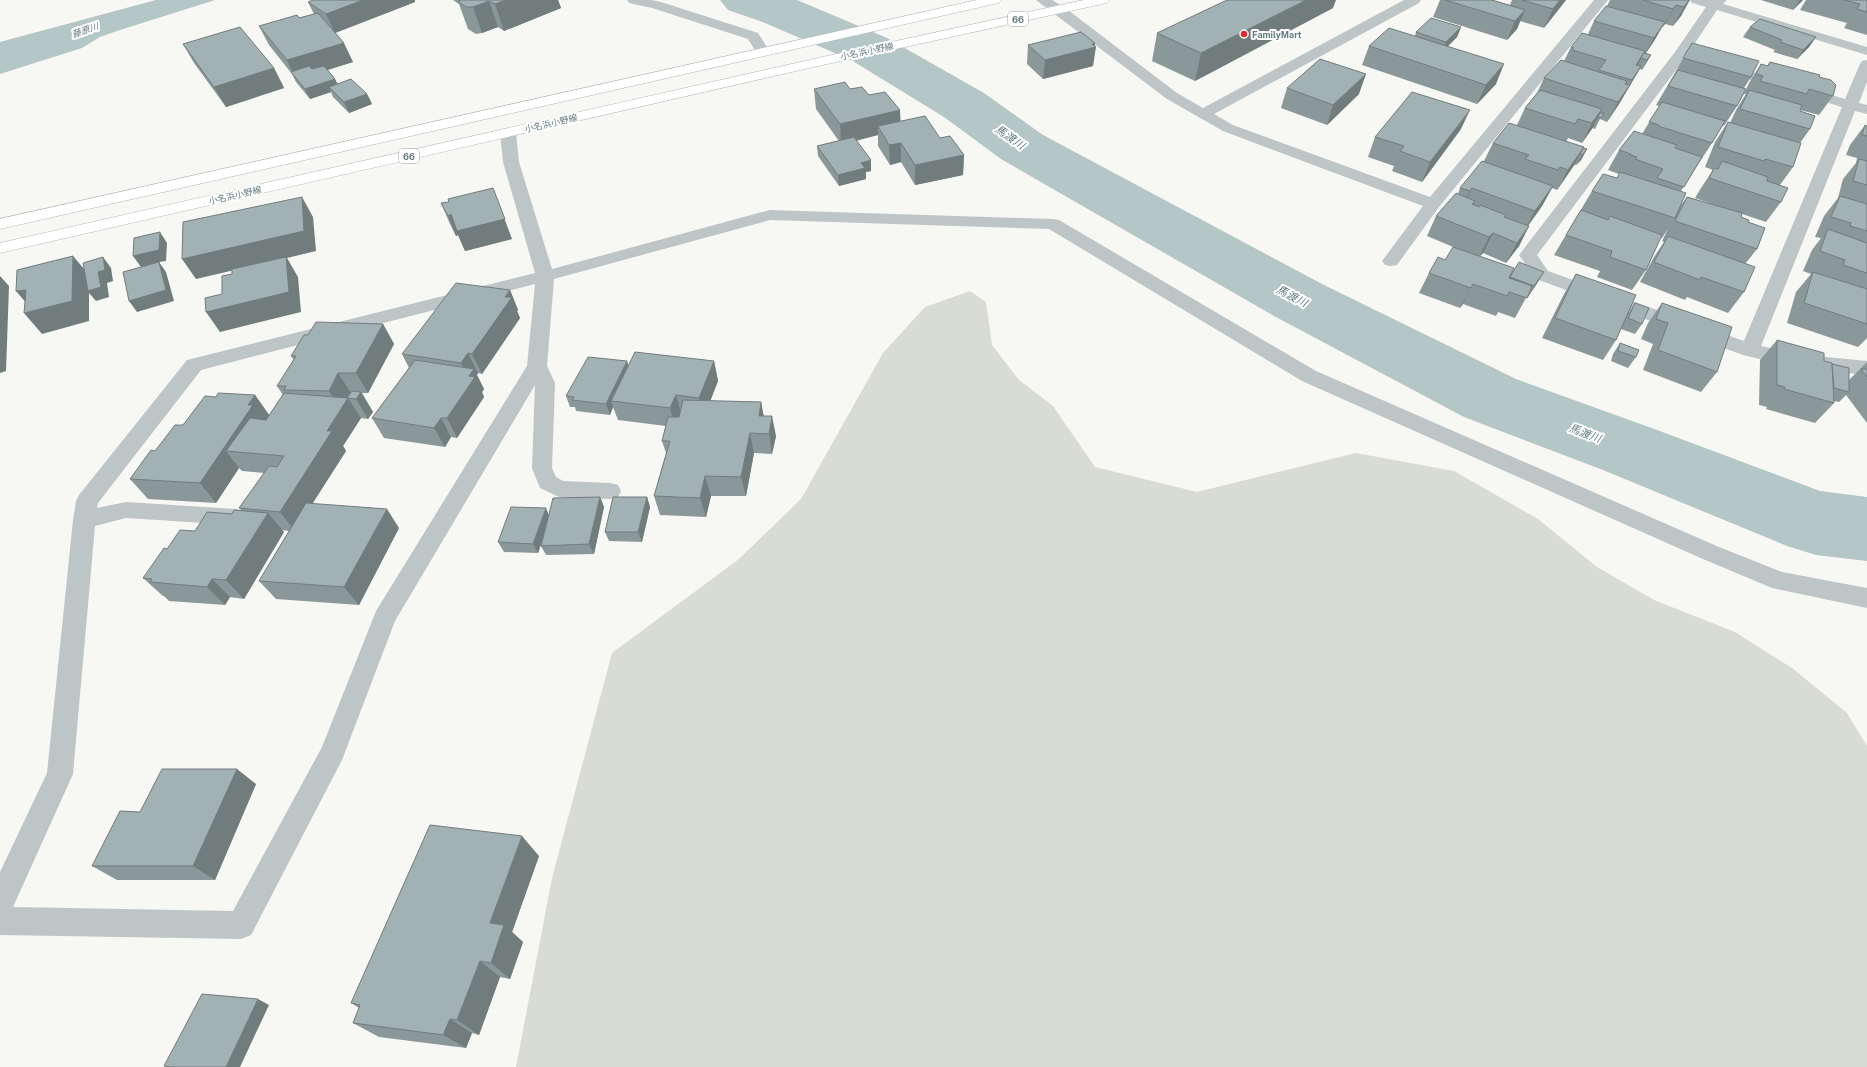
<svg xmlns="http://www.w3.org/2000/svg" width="1867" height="1067" viewBox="0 0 1867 1067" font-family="'Public Sans','Noto Sans JP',sans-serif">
<rect width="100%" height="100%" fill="#f7f7f4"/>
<polygon fill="#d9dcd3" points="970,291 986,302 992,345 1019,380 1053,406 1095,467 1197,492 1356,453 1454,471 1538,519 1597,567 1654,600 1735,632 1792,668 1847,713 1867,746 1867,1067 516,1067 552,878 612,653 739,559 801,499 883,353 925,307"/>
<polygon fill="#b4c6c6" points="156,0 215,0 117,31 100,37 82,48 0,74 0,42"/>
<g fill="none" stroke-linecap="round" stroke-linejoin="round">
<polygon fill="#b4c6c6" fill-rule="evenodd" points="720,0 797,0 887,38 984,93 1043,135 1322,284 1516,379 1657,430 1820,491 1867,497 1867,561 1816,555 1787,546 1603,470 1464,417 1274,316 1001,159 944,117 851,60 760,21 728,10"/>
<g stroke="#afb8ba" stroke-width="1">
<g id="primary">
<polygon points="977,0 1001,0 999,3 994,4 0,229 0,219"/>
<polygon points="1084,0 1109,0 1107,3 1102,4 818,66 0,253 0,243 818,58"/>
</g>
</g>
<g fill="#bec5c7" fill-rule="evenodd">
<polygon points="627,0 651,0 661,2 758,33 770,52 768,55 758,55 748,39 652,8 629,3"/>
<polygon points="1036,0 1052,0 1064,7 1177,93 1203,108 1404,0 1421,0 1419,3 1214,114 1233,125 1430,197 1594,0 1608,0 1439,207 1397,265 1391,266 1385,265 1382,261 1423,206 1223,131 1167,99"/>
<polygon points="1690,0 1727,0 1723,4 1867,47 1867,55 1717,10 1685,58 1537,255 1548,271 1744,341 1842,107 1717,70 1715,67 1717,64 1722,63 1845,99 1860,64 1862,61 1867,60 1867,82 1859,103 1867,105 1867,114 1855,111 1761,346 1796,354 1867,361 1867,375 1796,368 1743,355 1536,279 1519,255 1675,52 1706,7 1692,3"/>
<path d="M508 128 513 130 516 133 519 162 552 269 770 210 1053 219 1059 220 1316 371 1719 547 1782 572 1867 588V608L1772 588 1703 559 1302 381 1049 229 770 220 554 279 547 366 555 383 552 468 556 477 563 481 610 483 618 485 621 491 618 497 610 499 559 497 540 488 532 468 535 385 395 621 342 760 251 935 241 939 0 935V872L47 773 73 520 76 501 79 495 187 360 535 273 503 162 500 133 503 130ZM535 284 527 366 376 611 322 747 233 911 13 907 73 774 95 526 126 518 236 525 244 523 247 517 244 511 236 509 126 502 97 508 98 503 201 370Z"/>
</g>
<use href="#primary" fill="#fff" fill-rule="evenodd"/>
</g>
<g fill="#8b989a">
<polygon points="453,0 558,0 561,8 504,31 498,27 482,33 476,34 468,29 459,4"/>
<polygon points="1440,0 1495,0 1494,1 1510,5 1512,0 1566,0 1544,28 1520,21 1517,29 1507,40 1433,17"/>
<polygon points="1610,0 1690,0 1681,16 1673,26 1665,24 1663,27 1662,27 1654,41 1646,53 1651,55 1642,70 1640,69 1619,104 1607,122 1600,119 1595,129 1592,128 1582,143 1568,138 1566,142 1587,149 1581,160 1576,165 1574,165 1557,190 1552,188 1542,206 1528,226 1529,226 1519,246 1506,263 1483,253 1480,256 1511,275 1544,272 1528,297 1527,296 1515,318 1498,312 1496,316 1463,304 1460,308 1419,293 1429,273 1458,249 1427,236 1436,216 1458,194 1460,188 1484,161 1493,143 1517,125 1525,108 1537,93 1544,78 1564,61 1571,47 1588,34 1594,21 1607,6"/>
<polygon points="1761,0 1803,0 1793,10"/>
<polygon points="1806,0 1867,0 1867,35 1844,28 1847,23 1800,10"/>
<polygon points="308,2 415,2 335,33 353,62 328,70 335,79 337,84 367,94 372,104 349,113 333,97 331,92 310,99 296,82 292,74 269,45 259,26 299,18 314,14"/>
<polygon points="1333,8 1195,81 1152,61 1157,33"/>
<polygon points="1461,27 1457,37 1448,46 1496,84 1477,104 1362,65 1369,46 1415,36 1416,32"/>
<polygon points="1750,27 1816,37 1809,47 1797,59 1773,52 1775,50 1743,37"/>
<polygon points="1095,43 1093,66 1043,79 1027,64 1028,45"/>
<polygon points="1692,43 1751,77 1744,88 1737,106 1724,126 1723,125 1712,143 1699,163 1681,191 1679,208 1687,197 1724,208 1695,198 1701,188 1713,170 1705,167 1715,142 1728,122 1730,123 1736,110 1746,94 1744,94 1749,83 1761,64 1767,66 1770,62 1819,77 1833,96 1819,115 1800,110 1800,111 1810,129 1800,143 1793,167 1780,185 1781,202 1766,222 1742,214 1741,217 1748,222 1757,249 1745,264 1744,292 1728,313 1687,297 1685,300 1640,282 1654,257 1664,242 1662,241 1668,229 1662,238 1660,238 1646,270 1632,290 1597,277 1600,271 1554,255 1592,191 1617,178 1619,174 1608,170 1619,150 1642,134 1659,106 1656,105 1672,78 1681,62"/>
<polygon points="183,44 274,68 284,88 226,107 194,63"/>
<polygon points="1287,88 1359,94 1327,125 1281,108"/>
<polygon points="814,89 850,89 869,95 900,122 940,138 964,155 963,175 915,185 901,162 890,165 878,146 878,135 856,141 871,171 866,172 866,179 839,186 818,156 817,146 839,141 816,109"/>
<polygon points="1867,124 1867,338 1858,347 1787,323 1796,292 1811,274 1803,271 1812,250 1821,238 1815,237 1824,216 1838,198 1843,179 1856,163 1857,158 1846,155 1850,145 1865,125 1867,126"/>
<polygon points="1461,129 1422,182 1392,171 1394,166 1368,157 1375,137"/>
<polygon points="441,203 512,239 465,251 458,235 456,236 450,224"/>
<polygon points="1576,274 1629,312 1635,303 1642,324 1635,334 1621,329 1616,340 1603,360 1542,338 1564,294"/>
<polygon points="510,290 518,310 517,311 520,318 482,374 478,373 477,375 484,389 482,392 484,397 457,438 451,437 445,447 384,438 372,418 409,368 402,354"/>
<polygon points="1662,303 1717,372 1701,392 1643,370 1653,344 1641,339 1648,323"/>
<polygon points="383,324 394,344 368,393 362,393 373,412 368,419 361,418 343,446 346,451 312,504 399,528 359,605 276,599 259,581 289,531 282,530 284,532 244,599 230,597 225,605 169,601 164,596 163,596 143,578 167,549 195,531 232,514 242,511 239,508 264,473 242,471 239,468 216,503 148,499 130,479 155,451 183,425 216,397 255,395 269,415 283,395 277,386 294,360 291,356 308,335"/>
<polygon points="1777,340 1824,361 1849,380 1867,362 1867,423 1846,395 1839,402 1834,401 1834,403 1815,423 1766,409 1767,407 1759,405 1760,360"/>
<polygon points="1620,343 1636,357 1628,368 1611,361 1613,354"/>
<polygon points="714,361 718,381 710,401 761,402 763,416 776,436 772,454 754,453 746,496 711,496 706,517 660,515 654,496 666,453 662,441 666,426 618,420 613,407 610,415 576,411 575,407 570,407 566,396 629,365"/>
<polygon points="600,497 604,507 594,554 546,555 541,546 542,541 538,553 504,552 498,542 549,515"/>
<polygon points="647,497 650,507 642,542 609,541 605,532"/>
<polygon points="256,784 215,880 117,880 92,866 140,812"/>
<polygon points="539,856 512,932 523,942 510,979 500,977 479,1035 472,1033 466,1048 379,1037 353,1023 359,1008 351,1003"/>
</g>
<g fill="#717c7d">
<polygon points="363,0 415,0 415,2 335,33 326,14"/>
<polygon points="506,0 558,0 561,8 504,31 495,4"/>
<polygon points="1306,0 1336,0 1333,8 1195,81 1201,53"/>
<polygon points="1560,0 1566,0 1544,28 1553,9"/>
<polygon points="1689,0 1681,16 1673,26 1684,7"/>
<polygon points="1800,0 1803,0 1793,10 1799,1"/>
<polygon points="489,1 498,27 482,33 473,7"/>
<polygon points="1676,5 1665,24 1663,27 1673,9"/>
<polygon points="1525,10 1517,29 1507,40 1515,21"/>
<polygon points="1665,22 1654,41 1643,57 1654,38"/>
<polygon points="1461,27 1457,37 1442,52 1446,42"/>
<polygon points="1816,37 1809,47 1797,59 1803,50"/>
<polygon points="344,43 353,62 297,79 295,77 287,60"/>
<polygon points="1095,43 1094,47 1096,47 1093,66 1043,79 1045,60"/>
<polygon points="1645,51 1635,70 1636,65"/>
<polygon points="1651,55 1642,70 1647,60"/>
<polygon points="1504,64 1496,84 1477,104 1486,85"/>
<polygon points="1641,66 1619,104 1607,122 1618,102"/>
<polygon points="274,68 284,88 226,107 214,87"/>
<polygon points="1366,74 1359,94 1327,125 1333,105"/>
<polygon points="335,79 340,89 329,87 331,92 310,99 305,89"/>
<polygon points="367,94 372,104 349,113 344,102"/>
<polygon points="1602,109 1592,129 1582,143 1592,123"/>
<polygon points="900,110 901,130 878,126 878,135 841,144 840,124"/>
<polygon points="1470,110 1461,129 1422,182 1430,162"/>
<polygon points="901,143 901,162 890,165 889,145"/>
<polygon points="1584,147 1573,167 1557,190 1568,170"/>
<polygon points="1587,149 1581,160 1576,165 1582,155"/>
<polygon points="964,155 963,175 915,185 915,165"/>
<polygon points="871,160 871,171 866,172 866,179 839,186 838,175 861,163"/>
<polygon points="1553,186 1542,206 1524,231 1535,211"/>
<polygon points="493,188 512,239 465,251 458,235 456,236 448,216"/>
<polygon points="1472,188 1463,208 1460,211 1470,191"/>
<polygon points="302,197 313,217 316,251 287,258 298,277 301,312 220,332 206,312 286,258 196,279 182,259"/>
<polygon points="1529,226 1519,246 1506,263 1517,243"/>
<polygon points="160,232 167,243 166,261 159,262 166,272 174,301 137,312 129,301 159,262 141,267 133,256"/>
<polygon points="1493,233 1483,253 1479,257 1489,237"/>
<polygon points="73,256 90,276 98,272 103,257 111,268 113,281 107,283 109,297 96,301 89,293 89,321 42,334 24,313 33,311 16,291"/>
<polygon points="1544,272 1538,282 1528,297 1534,286"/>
<polygon points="0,276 9,286 6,371 0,373"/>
<polygon points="1473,284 1463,304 1460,308 1471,288"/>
<polygon points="510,290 518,310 517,311 520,318 482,374 472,354 505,297"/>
<polygon points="383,324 394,344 368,393 356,373"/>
<polygon points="468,353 478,373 477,375 484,389 482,392 484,397 457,438 447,418 471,383 461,363"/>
<polygon points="627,361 631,372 611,401 613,407 610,415 606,404"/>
<polygon points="714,361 718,381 704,417 699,398"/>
<polygon points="338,373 351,393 348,398 361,418 343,446 346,451 295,531 280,512 327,431 341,410 329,391"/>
<polygon points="361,392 373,412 368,419 356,399"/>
<polygon points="255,395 269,415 265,421 226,451 239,468 216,503 200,483"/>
<polygon points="676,395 682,415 676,428 670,408"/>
<polygon points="761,402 765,422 759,416"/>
<polygon points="772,416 776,436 772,454 769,434"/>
<polygon points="441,418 451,437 445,447 434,428"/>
<polygon points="750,433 754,453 746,496 741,477"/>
<polygon points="705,476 711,496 706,517 700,498"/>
<polygon points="600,497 604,507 594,554 589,544"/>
<polygon points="647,497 650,507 642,542 638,532"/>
<polygon points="546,508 550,518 538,553 533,544"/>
<polygon points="387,509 399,528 359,605 344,587"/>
<polygon points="268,513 284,532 244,599 226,580"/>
<polygon points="212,579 230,597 225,605 207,587"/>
<polygon points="237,769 256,784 215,880 193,866"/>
<polygon points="522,836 539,856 512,932 523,942 510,979 491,963 490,923"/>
<polygon points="480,961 500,977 479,1035 457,1020"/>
<polygon points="258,999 269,1005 240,1067 226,1067"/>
<polygon points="450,1019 472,1033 466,1048 443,1035"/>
</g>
<g fill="#a2b1b3" stroke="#717c7d">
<polygon points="313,0 363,0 326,14 308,2"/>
<polygon points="461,0 506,0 495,4 489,1 473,7 466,7 459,2 459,1"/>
<polygon points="1227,0 1306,0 1201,53 1157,33"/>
<polygon points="1445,0 1492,0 1525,10 1515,21"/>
<polygon points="1522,0 1560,0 1553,9"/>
<polygon points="1643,0 1689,0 1684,7 1676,5 1673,9"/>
<polygon points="1844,0 1867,0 1867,12 1857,9 1860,4"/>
<polygon points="1606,6 1665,22 1654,38 1594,21"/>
<polygon points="318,13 344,43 287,60 259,26 297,15 299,18"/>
<polygon points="1431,18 1461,27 1446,42 1416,32"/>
<polygon points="1760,19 1816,37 1803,50 1780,42 1782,40 1750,27"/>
<polygon points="240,27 274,68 214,87 183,44"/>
<polygon points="1389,28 1504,64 1486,85 1369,46"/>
<polygon points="1081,32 1095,43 1092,44 1096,47 1045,60 1028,45"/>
<polygon points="1582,33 1645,51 1636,65 1641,66 1632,80 1599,70 1606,60 1572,50 1574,48 1571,47"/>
<polygon points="1692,43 1759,61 1751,77 1683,58"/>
<polygon points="1644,53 1651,55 1647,60 1641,58"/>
<polygon points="1320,59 1366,74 1333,105 1287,88"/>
<polygon points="1561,60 1627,81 1625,84 1630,85 1618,102 1544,78"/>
<polygon points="1770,62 1820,75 1819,77 1831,80 1836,85 1833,96 1809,89 1807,94 1760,81 1763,76 1756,74 1761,64 1768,66"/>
<polygon points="309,66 312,69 324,66 335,79 305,89 291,72"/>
<polygon points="1678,70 1746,89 1737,106 1668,86"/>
<polygon points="351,79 367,94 344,102 329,87"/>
<polygon points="845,82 850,89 862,87 869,95 885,92 900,110 840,124 814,89"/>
<polygon points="1540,90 1602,109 1592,123 1578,119 1575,124 1525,108"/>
<polygon points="1749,90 1802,105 1800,111 1815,116 1810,129 1740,109"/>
<polygon points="1412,92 1470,110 1430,162 1400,151 1404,146 1375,137"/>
<polygon points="1662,102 1725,121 1712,143 1658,126 1659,125 1649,122"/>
<polygon points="1600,113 1604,113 1601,118 1598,117"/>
<polygon points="925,116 940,138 950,136 964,155 915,165 901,143 889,145 878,126"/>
<polygon points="1728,122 1801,143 1793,167 1765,159 1764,161 1718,147"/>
<polygon points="1509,123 1584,147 1568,170 1560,167 1558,170 1525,159 1529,155 1493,143"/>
<polygon points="1865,125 1867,126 1867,136 1862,135"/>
<polygon points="1634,131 1677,145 1675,148 1702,157 1684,187 1657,178 1663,169 1635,159 1637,157 1630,155 1631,154 1619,150"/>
<polygon points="854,137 871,160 861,163 865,168 838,175 817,146"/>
<polygon points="1583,148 1587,149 1582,155 1580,154"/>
<polygon points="1859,159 1867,161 1867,185 1853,181"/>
<polygon points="1482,161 1553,186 1535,211 1472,188 1470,191 1460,188"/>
<polygon points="1722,161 1768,177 1767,181 1788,188 1781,202 1709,178 1714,168 1718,169"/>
<polygon points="1620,172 1686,193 1675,218 1592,191 1603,174 1617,178"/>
<polygon points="493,188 505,219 457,231 451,214 448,216 441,203 449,202 448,199"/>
<polygon points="1456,193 1475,201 1472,204 1479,207 1480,205 1506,215 1504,217 1529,226 1517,243 1493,233 1489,237 1436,216"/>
<polygon points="1840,196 1867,204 1867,231 1850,226 1851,223 1831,217"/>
<polygon points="302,197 304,231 182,259 183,222"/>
<polygon points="1687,197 1742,213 1741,217 1749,220 1748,222 1765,228 1757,249 1675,221"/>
<polygon points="1581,210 1608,220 1610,216 1662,235 1646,270 1610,257 1612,251 1566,235"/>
<polygon points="1828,229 1867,243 1867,273 1843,265 1845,260 1820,251"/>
<polygon points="160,232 159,250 133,256 134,238"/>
<polygon points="1668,236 1755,267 1744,292 1701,277 1700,280 1654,262"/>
<polygon points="1453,247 1514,268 1509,278 1532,286 1527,298 1509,292 1507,296 1473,284 1471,288 1429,273 1438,257 1445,260"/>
<polygon points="73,256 72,301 24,313 26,290 16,291 17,270"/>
<polygon points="103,257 105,270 98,272 101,287 88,291 83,263"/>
<polygon points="286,257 289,292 206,312 205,298 222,294 222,276 232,274 232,269"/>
<polygon points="159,262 166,290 129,301 123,272"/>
<polygon points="1519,262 1544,272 1534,286 1510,277"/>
<polygon points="1813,272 1867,289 1867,324 1804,303"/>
<polygon points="1576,274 1636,295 1616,340 1555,318"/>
<polygon points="456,283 510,290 505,297 512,297 472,354 468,353 461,363 402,354"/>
<polygon points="1635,303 1649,308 1642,324 1628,318"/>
<polygon points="1662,303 1732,327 1717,372 1658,350 1668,323 1656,319"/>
<polygon points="316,322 383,324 356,373 338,373 329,391 284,390 286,386 277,386 296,356 291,356 304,335 308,335"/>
<polygon points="1777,340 1824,353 1824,361 1832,363 1834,403 1784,389 1785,387 1777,385"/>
<polygon points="1620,343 1639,350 1636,357 1618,351"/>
<polygon points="635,352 714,361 699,398 676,395 670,408 611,401"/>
<polygon points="588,357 627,361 606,404 572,400 574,397 566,396"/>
<polygon points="415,360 474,369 469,376 475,377 447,418 441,418 434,428 372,418"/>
<polygon points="1832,364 1849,368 1849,392 1834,388"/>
<polygon points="1861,369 1867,369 1867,377"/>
<polygon points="352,391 361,392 356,399 347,398"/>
<polygon points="218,393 255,395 248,405 253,405 200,483 130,479 151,450 155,451 175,425 183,425 205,396 216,397"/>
<polygon points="284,393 348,398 327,431 332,431 280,512 239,508 269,466 277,467 284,456 226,451 250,418 266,420"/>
<polygon points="683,400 761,402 759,416 772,416 769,434 750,433 741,477 705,476 700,498 654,496 670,441 662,441 668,417 679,417"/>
<polygon points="600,497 589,544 541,546 553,498"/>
<polygon points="613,497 647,497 638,532 605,532"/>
<polygon points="306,503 387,509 344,587 259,581"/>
<polygon points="511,507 546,508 533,544 498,542"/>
<polygon points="234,510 268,513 226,580 212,579 207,587 150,582 152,579 143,578 164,548 167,549 180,530 195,531 207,512 232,514"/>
<polygon points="162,769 237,769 193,866 92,866 120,811 140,812"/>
<polygon points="430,825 522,836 490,923 504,925 491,963 480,961 457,1020 450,1019 443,1035 353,1023 360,1005 351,1003"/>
<polygon points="202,994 258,999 226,1067 171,1067 164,1066"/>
</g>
<circle fill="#e6262f" stroke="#fff" stroke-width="1.5" cx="1244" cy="34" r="4"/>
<g text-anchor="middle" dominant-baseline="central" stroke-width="4" stroke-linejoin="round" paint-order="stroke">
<g fill="#fff" stroke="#91a3a6" stroke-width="1">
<rect x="1008" y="12" width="20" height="14" rx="3"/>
<rect x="399" y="149" width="20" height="14" rx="3"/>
</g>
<g font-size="9" font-weight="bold" fill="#627b80">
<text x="1018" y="19">66</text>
<text x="409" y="156">66</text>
</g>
<g font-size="9" font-style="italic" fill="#5d7b7b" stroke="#fff">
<text transform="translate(85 30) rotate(-19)">藤原川</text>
</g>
<g font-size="9" font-weight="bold" fill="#627b80" stroke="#fff" text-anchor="start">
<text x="1252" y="34">FamilyMart</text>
</g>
<g font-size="9" fill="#627b80" stroke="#fff">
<text transform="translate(867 51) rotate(-12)">小名浜小野線</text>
<text transform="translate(551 123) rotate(-13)">小名浜小野線</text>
<text transform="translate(235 195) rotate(-13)">小名浜小野線</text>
</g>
<g font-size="11" font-style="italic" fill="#5d7b7b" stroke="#fff">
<text transform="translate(1010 137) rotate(35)">馬渡川</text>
<text transform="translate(1292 296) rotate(28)">馬渡川</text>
<text transform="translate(1585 433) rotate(20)">馬渡川</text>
</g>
</g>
</svg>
